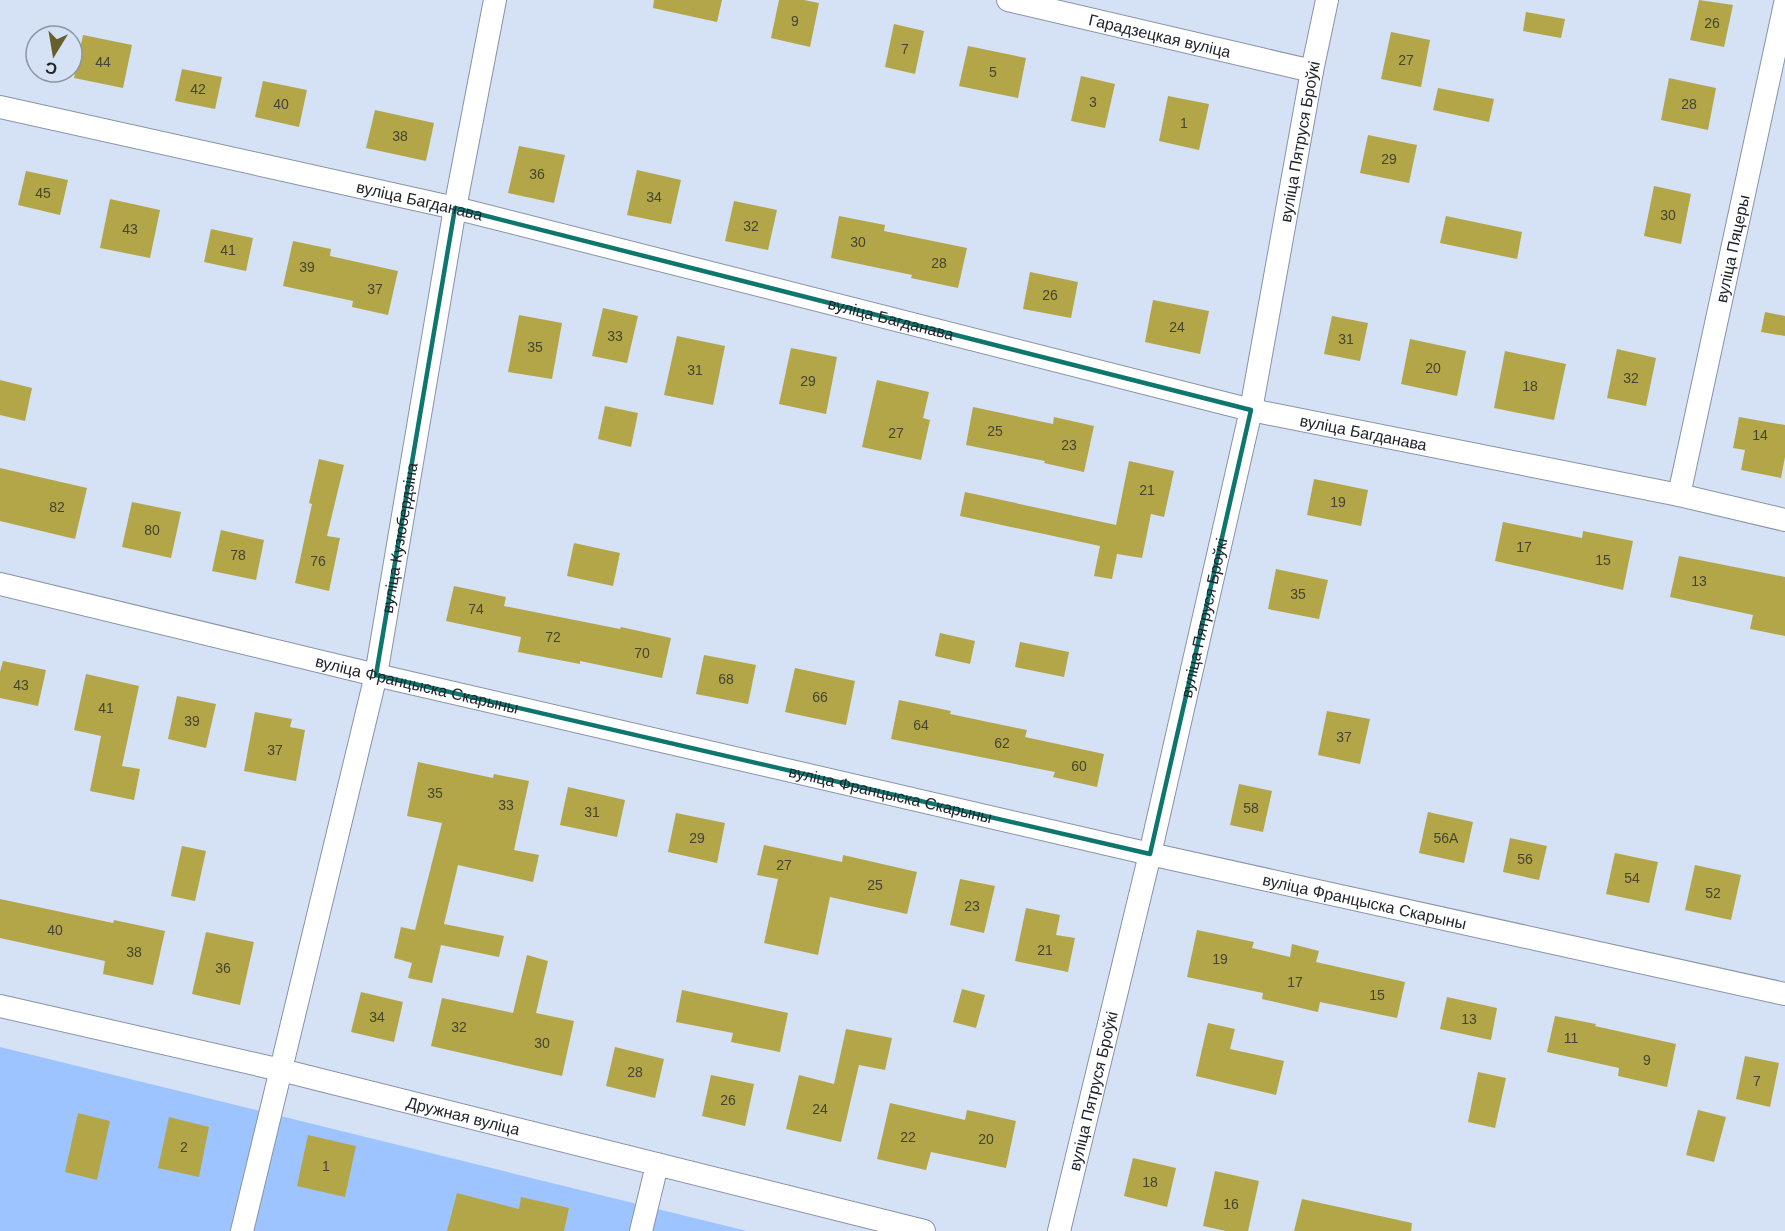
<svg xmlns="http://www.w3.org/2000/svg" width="1785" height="1231" viewBox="0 0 1785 1231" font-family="Helvetica,sans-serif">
<rect width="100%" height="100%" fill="#d5e1f4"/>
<polygon fill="#9ec4ff" points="0,1047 747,1231 0,1231"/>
<g fill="#b3a649">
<polygon points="654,0 722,0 717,22 653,8"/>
<polygon points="779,0 804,0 819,3 810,47 771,38"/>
<polygon points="1699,0 1733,5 1724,47 1690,40"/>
<polygon points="1526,12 1565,19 1561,38 1523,31"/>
<polygon points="894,24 924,31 915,74 885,67"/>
<polygon points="1391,32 1430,40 1421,87 1381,79"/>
<polygon points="83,35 132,45 123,88 74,78"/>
<polygon points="968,46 1026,58 1018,98 959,86"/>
<polygon points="182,69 222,77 215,109 175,101"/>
<polygon points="1081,76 1115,84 1105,128 1071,121"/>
<polygon points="1669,78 1716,88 1708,130 1661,120"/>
<polygon points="263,81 307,90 299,127 255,117"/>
<polygon points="1438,88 1494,99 1489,122 1433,110"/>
<polygon points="1168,96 1209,104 1199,150 1159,141"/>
<polygon points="375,110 434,123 426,161 366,148"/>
<polygon points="1368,135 1417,145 1409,183 1360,173"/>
<polygon points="519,146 565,155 554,203 508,193"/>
<polygon points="637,170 681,180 671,224 627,215"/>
<polygon points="26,171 68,180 60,215 18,205"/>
<polygon points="1654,186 1691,194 1681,244 1644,236"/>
<polygon points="110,199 160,210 150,258 100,248"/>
<polygon points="734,201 777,210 768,250 725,241"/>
<polygon points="839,216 885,225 884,231 967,248 958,288 911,278 912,275 831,258"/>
<polygon points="1446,216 1522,232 1517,259 1440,243"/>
<polygon points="211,229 253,238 246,271 204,262"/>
<polygon points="293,241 331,249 330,256 398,271 388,315 352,307 353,301 283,286"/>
<polygon points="1030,272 1078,282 1071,318 1023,309"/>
<polygon points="1153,300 1209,311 1200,354 1145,342"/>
<polygon points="603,308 638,316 627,363 592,356"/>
<polygon points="1765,312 1785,316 1785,336 1761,332"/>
<polygon points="519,315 562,323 552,379 508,372"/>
<polygon points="1332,316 1368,323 1360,361 1324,354"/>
<polygon points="677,336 725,346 713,405 664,395"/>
<polygon points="1410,339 1466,351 1457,396 1401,384"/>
<polygon points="791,348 837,357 826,414 779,404"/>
<polygon points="1617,349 1656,358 1646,406 1607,398"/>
<polygon points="1505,351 1566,364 1554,420 1494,408"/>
<polygon points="0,380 32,388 25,421 0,415"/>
<polygon points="877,380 929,392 923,418 930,420 921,460 862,447"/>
<polygon points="605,406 638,413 631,447 598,439"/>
<polygon points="973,407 1053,424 1054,417 1094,426 1084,472 1044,463 1045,461 966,445"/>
<polygon points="1739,417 1785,425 1785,457 1781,478 1741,470 1745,450 1733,448"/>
<polygon points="319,459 344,465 327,536 340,538 329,591 295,583 312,504 309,503"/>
<polygon points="1129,461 1174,471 1164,517 1151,514 1142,558 1117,554 1112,579 1094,576 1100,546 960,516 965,492 1116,525"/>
<polygon points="0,468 87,488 75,539 0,521"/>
<polygon points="1314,479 1368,490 1361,526 1307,515"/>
<polygon points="132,502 181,512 171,558 122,547"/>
<polygon points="1503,522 1582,538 1583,531 1633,541 1623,590 1495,561"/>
<polygon points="221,530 264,540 256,580 212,571"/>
<polygon points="574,543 620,553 613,586 567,576"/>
<polygon points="1679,556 1785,577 1785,636 1750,629 1753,615 1670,597"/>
<polygon points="1276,569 1328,580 1319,619 1268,609"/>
<polygon points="454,586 506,597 504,606 620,629 621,627 671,638 662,678 580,661 580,664 518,652 521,637 446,621"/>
<polygon points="940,633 975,641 970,664 935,656"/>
<polygon points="1020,642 1069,652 1064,677 1015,667"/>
<polygon points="704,655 756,665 748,704 696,694"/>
<polygon points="3,661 46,670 38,706 0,698 0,672"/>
<polygon points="795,668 855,681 846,725 785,712"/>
<polygon points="86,674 139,686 122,766 140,769 134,800 90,791 101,736 74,730"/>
<polygon points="177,696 216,704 206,748 168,739"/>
<polygon points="899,700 951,711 950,714 1027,730 1025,737 1104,754 1097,787 1053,777 1055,772 891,739"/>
<polygon points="1327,711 1370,719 1360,764 1318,755"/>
<polygon points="255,712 292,719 290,727 305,730 296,781 244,771"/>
<polygon points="418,762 493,778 494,774 529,781 514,850 539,855 533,882 458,865 444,924 504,936 499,957 441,945 432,983 408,978 412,963 394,958 401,927 415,930 442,823 407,816"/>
<polygon points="1239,784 1272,791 1263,832 1230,825"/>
<polygon points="568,787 625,800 617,837 560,825"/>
<polygon points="1428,812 1473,822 1464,863 1419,853"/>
<polygon points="676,813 725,823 717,863 668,852"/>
<polygon points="1510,838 1547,846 1539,880 1503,872"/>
<polygon points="764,845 842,862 843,855 917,872 907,914 830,897 818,955 764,943 778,879 757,875"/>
<polygon points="182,846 206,851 195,901 171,896"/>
<polygon points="1615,853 1658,862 1649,903 1606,894"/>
<polygon points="1695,865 1741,875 1731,920 1685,910"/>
<polygon points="960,879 995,886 984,933 950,925"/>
<polygon points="0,899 113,923 114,920 165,931 153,985 103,974 105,961 0,938"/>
<polygon points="1026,908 1060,915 1056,935 1075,938 1068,972 1015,961"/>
<polygon points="1197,930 1254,942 1252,948 1290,957 1292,944 1319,951 1316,962 1405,982 1397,1018 1320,1002 1318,1012 1262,999 1263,993 1187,977"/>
<polygon points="206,932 254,942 240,1005 192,994"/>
<polygon points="527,955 548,961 536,1013 574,1021 562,1076 431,1046 442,998 513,1013"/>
<polygon points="962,989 985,995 976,1028 953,1022"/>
<polygon points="682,990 788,1013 780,1052 731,1042 733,1033 676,1022"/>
<polygon points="361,992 403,1002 394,1042 351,1032"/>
<polygon points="1447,997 1497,1008 1491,1040 1440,1029"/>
<polygon points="1555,1016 1596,1024 1595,1026 1676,1044 1667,1087 1618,1076 1619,1068 1547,1052"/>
<polygon points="1208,1023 1235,1029 1230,1049 1284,1061 1276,1095 1196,1076"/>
<polygon points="846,1029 892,1038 885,1070 859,1065 841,1142 786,1129 799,1075 834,1084"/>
<polygon points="615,1047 664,1059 655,1098 606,1086"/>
<polygon points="1745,1056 1779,1063 1770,1107 1736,1099"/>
<polygon points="1478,1072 1506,1078 1495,1128 1468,1122"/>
<polygon points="711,1075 754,1084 745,1126 702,1116"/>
<polygon points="890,1103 965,1120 967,1110 1016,1121 1006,1168 931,1152 926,1170 877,1159"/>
<polygon points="1698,1110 1726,1117 1714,1162 1686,1155"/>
<polygon points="78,1113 110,1121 97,1180 65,1172"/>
<polygon points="169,1117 209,1127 199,1177 158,1168"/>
<polygon points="308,1135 356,1146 345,1197 297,1186"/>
<polygon points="1133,1158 1176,1168 1167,1207 1124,1196"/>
<polygon points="1215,1171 1259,1181 1248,1231 1226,1231 1203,1226"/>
<polygon points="457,1193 519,1209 521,1197 569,1208 564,1231 447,1231"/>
<polygon points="1302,1199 1412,1223 1411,1231 1294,1231"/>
</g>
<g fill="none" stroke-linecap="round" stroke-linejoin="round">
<g stroke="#8893a5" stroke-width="24">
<g id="minor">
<path id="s1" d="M1008 0 1312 71"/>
<path id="s2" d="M0 107 455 208 1251 410 1679 495 1785 520"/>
<path id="s3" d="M1679 495 1785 4"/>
<path id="s4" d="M0 584 376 675 1150 854 1785 994"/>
<path id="s5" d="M0 1006 281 1070 924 1231"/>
<path id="s6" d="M242 1231 376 675 455 208 495 0"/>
<polyline points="641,1231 657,1165"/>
<path id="s7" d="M1059 1231 1150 854 1251 410 1312 71 1327 0"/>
</g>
</g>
<use href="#minor" stroke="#fff" stroke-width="22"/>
</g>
<path fill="none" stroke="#0f766e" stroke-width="4.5" stroke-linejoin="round" d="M455 208 1251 410 1150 854 376 675Z"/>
<g text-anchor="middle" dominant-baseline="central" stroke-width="6" stroke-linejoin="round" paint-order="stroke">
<g font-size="14" fill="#454432">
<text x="795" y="21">9</text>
<text x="1712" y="23">26</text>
<text x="905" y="49">7</text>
<text x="1406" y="60">27</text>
<text x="103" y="62">44</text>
<text x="993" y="72">5</text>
<text x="198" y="89">42</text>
<text x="1093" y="102">3</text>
<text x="281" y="104">40</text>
<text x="1689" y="104">28</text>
<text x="1184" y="123">1</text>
<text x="400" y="136">38</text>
<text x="1389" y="159">29</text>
<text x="537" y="174">36</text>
<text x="43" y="193">45</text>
<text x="654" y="197">34</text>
<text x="1668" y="215">30</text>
<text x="751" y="226">32</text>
<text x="130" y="229">43</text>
<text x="858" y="242">30</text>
<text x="228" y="250">41</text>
<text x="939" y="263">28</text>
<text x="307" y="267">39</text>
<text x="375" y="289">37</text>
<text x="1050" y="295">26</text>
<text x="1177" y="327">24</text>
<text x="615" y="336">33</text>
<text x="1346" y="339">31</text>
<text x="535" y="347">35</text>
<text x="1433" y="368">20</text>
<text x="695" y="370">31</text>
<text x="1631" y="378">32</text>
<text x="808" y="381">29</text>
<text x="1530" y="386">18</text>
<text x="995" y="431">25</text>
<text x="896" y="433">27</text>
<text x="1760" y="435">14</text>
<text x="1069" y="445">23</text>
<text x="1147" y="490">21</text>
<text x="1338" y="502">19</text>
<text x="57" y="507">82</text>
<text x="152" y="530">80</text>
<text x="1524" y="547">17</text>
<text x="238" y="555">78</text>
<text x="1603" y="560">15</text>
<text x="318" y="561">76</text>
<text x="1699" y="581">13</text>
<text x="1298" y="594">35</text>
<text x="476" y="609">74</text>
<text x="553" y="637">72</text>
<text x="642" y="653">70</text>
<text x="726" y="679">68</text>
<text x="21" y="685">43</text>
<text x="820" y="697">66</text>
<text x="106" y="708">41</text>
<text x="192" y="721">39</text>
<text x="921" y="725">64</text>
<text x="1344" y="737">37</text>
<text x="1002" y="743">62</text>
<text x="275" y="750">37</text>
<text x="1079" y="766">60</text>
<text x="435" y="793">35</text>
<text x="506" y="805">33</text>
<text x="1251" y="808">58</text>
<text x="592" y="812">31</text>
<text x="697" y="838">29</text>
<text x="1446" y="838">56А</text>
<text x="1525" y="859">56</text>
<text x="784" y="865">27</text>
<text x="1632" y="878">54</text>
<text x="875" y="885">25</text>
<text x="1713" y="893">52</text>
<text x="972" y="906">23</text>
<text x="55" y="930">40</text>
<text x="1045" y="950">21</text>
<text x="134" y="952">38</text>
<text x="1220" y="959">19</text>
<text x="223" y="968">36</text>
<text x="1295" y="982">17</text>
<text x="1377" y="995">15</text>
<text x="377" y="1017">34</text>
<text x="1469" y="1019">13</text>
<text x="459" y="1027">32</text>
<text x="1571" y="1038">11</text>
<text x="542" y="1043">30</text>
<text x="1647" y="1060">9</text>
<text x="635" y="1072">28</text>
<text x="1757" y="1081">7</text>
<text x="728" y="1100">26</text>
<text x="820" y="1109">24</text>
<text x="908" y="1137">22</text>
<text x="986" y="1139">20</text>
<text x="184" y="1147">2</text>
<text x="326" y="1166">1</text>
<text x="1150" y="1182">18</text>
<text x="1231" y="1204">16</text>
</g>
<g font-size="16" fill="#20242b" stroke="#d5e1f4">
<text stroke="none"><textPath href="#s1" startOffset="156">Гарадзецкая вуліца</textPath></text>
<text stroke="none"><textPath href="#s7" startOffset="1116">вуліца Пятруся Броўкі</textPath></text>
<text stroke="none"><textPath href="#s2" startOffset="430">вуліца Багданава</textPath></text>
<text stroke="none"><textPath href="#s3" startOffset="252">вуліца Пяцеры</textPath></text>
<text stroke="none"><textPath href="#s2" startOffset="916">вуліца Багданава</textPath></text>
<text stroke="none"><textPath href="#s2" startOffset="1402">вуліца Багданава</textPath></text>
<text stroke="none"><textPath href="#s6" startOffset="711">вуліца Кузюбердзіна</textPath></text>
<text stroke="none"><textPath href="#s7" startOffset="630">вуліца Пятруся Броўкі</textPath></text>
<text stroke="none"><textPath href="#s4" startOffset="429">вуліца Францыска Скарыны</textPath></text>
<text stroke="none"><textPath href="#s4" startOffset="915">вуліца Францыска Скарыны</textPath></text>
<text stroke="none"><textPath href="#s4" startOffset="1401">вуліца Францыска Скарыны</textPath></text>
<text stroke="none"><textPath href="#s7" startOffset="144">вуліца Пятруся Броўкі</textPath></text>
<text stroke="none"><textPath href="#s5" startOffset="476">Дружная вуліца</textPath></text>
</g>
</g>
<g transform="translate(54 54) rotate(191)"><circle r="28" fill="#d5e1f4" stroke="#8d95a4" stroke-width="1.5"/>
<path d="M0-4.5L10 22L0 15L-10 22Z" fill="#665f2c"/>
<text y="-9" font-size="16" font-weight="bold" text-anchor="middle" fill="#20242b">С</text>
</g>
</svg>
